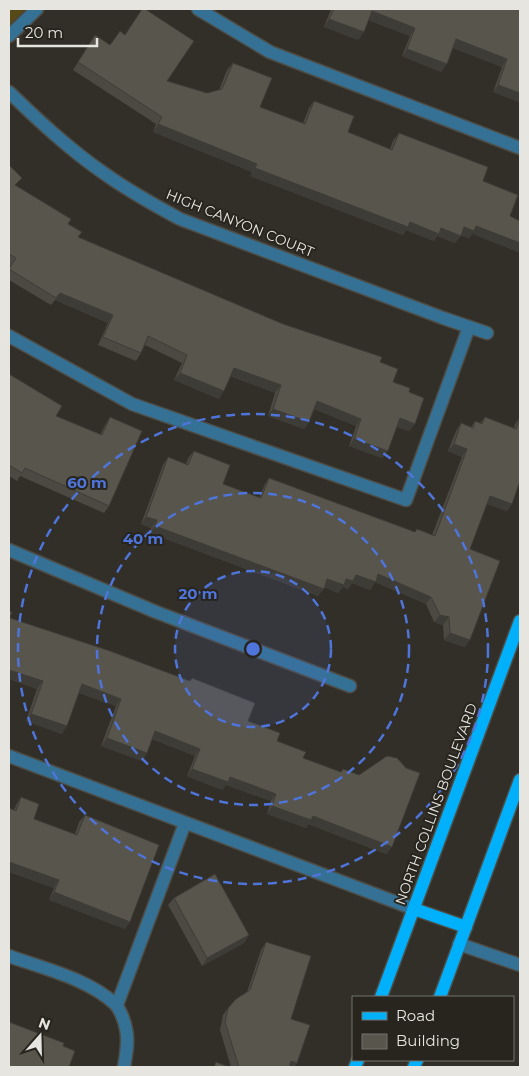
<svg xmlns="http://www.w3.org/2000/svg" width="529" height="1076" viewBox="0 0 529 1076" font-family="Montserrat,sans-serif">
<rect width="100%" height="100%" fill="#312f27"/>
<polygon fill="#584a17" points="9,9 26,9 9,25"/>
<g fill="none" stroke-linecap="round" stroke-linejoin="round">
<g stroke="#4e4c45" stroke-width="15">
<g id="minor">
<polyline points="198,9 270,52 520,148"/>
<polyline points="9,36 37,9"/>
<path d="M9 92C39 121 70 150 105 174 129 191 154 205 180 219L443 318 487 333"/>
<polyline points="9,336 132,404 406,500 469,327"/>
<polyline points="9,550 156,612 350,686"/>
<polyline points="9,756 414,909"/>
<polyline points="459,944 520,965"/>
<path d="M9 956C42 968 89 979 115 1004 120 1009 125 1022 126 1029 129 1041 126 1055 124 1067"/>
<polyline points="117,1005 185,823"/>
</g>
</g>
<g stroke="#4e4c45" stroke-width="15">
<g id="major">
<polyline points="414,909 466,927"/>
<polyline points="381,997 520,621"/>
<polyline points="440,997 520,780"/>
<polyline points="355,1067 358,1060"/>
<polyline points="414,1067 417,1060"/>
</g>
</g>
<use href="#minor" stroke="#357195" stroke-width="12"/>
<use href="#major" stroke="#00b0fa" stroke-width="12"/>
</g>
<g fill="#4c4942">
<polygon points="331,9 520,9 520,101 519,102 493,92 502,67 453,48 441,72 402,56 410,36 368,20 358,40 324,27"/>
<polygon points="125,34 167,81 207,93 219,90 227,70 233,63 260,107 303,123 309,108 314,101 348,132 390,149 393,141 399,133 483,181 472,234 469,238 461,235 455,243 437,236 434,241 406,230 403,235 250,176 252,172 153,132 156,124 73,70 95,35 110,45"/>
<polygon points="9,165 16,186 68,224 78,237 283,324 380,362 393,382 409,392 415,424 409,431 397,427 382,458 349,446 356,426 314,409 309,422 304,429 268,416 275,393 230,376 219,399 174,380 182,363 145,345 141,353 136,361 98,345 108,323 55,300 51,305 9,280 9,269 11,266 9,265"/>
<polygon points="9,374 56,416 100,435 105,425 110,417 109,506 104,513 20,476 17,481 9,476"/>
<polygon points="485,417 514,428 515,424 520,417 512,504 507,511 487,504 470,549 465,647 444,640 443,625 434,622 426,604 375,582 370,590 352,583 348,589 343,587 338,593 324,587 318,596 150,533 151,528 141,524 163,465 168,457 186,464 188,458 194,451 223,484 259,498 264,486 269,478 415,532 417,529 432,535 462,457 448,451 456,431 461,423 471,427 475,421 480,423"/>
<polygon points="9,611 10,618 190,681 192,678 248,721 277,741 303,758 341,772 343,769 392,847 386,854 308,824 306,828 267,814 271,801 226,785 222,790 187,776 195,756 152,739 147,753 142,761 101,746 116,706 79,693 62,734 26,721 37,689 9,679"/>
<polygon points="21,797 34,819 75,834 79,822 85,815 125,929 49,900 54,888 9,872 9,808 14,810 16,805"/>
<polygon points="174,898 249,935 244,943 202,966 168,905"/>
<polygon points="266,942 291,1019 297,1063 294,1067 231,1067 220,1030 223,1015 228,1008 247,992 261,950"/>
</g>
<g fill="#3e3c36">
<polygon points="372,11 415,28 410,36 366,19"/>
<polygon points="329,19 364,32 358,40 324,27"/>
<polygon points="456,39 507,59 502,67 451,47"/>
<polygon points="407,49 447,64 441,72 402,56"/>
<polygon points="498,85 520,93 520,101 519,102 493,92"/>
<polygon points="158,124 257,164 252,172 153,132"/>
<polygon points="255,168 410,222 441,228 461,236 455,243 437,236 434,241 406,230 403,235 250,176"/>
<polygon points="476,226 520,243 520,253 472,234 469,238 459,234 464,227"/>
<polygon points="60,293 113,315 108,323 55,300"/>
<polygon points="234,368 281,385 275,393 228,375"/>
<polygon points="180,373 224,391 219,399 174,380"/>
<polygon points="317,401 361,419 356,426 311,408"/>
<polygon points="273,409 309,422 304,429 268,416"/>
<polygon points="400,418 415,424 409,431 395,426"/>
<polygon points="354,439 388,451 382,458 349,446"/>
<polygon points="454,444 467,449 462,457 448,451"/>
<polygon points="490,496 512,504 507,511 485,503"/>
<polygon points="146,517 157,520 151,528 141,524"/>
<polygon points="155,526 324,589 318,596 150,533"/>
<polygon points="378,574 431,597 426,604 375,582 370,590 352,583 348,589 343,587 338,593 322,586 327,579 346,579 356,575"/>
<polygon points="440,615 449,617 443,625 434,622"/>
<polygon points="450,633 470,640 465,647 444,640"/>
<polygon points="9,670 43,681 37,689 9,679"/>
<polygon points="82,684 121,699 116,706 76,692"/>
<polygon points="31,714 67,726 62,734 26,721"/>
<polygon points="155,731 200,749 195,756 150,738"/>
<polygon points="107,738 147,753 142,761 101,746"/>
<polygon points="192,769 230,777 276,794 271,801 226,785 222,790 187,776"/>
<polygon points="272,806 313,816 392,847 386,854 308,824 306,828 267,814"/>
<polygon points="9,862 59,880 54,888 9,872"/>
<polygon points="54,892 130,922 125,929 49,900"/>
<polygon points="249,935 244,943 202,966 207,958"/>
<polygon points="291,1061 297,1063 294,1067 287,1067"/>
</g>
<g fill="#58554d" stroke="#3e3c36">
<polygon points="142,9 145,9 194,41 167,81 207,93 222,89 233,63 272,78 260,107 305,124 314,101 354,116 348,132 392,150 399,133 488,167 483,181 518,195 510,216 520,221 520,243 476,226 474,231 464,227 461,236 441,228 439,234 410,222 408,227 255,168 257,164 158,124 162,117 78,62 95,35 110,45 120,31 125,35"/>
<polygon points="334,9 520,9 520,93 498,85 507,59 456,39 447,64 407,49 415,28 372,11 364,32 329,19"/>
<polygon points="9,165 22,178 15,185 71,219 68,224 82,232 78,237 283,324 382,357 380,362 398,369 393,382 410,388 409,392 424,398 415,424 400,418 388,451 354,439 361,419 317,401 309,422 273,409 281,385 234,368 224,391 180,373 187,355 148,336 141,353 103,337 113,315 60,293 56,298 9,269 16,258 9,254"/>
<polygon points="9,374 62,406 56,416 102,435 110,417 142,431 109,506 25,468 22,473 9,465"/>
<polygon points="485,417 516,429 520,417 520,481 512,504 490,496 470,549 500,561 470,640 450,633 449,617 440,615 431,597 378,574 376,582 356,575 353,581 346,579 344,585 327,579 324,589 155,526 157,520 146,517 168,457 188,465 194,451 230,465 223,484 261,498 269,478 415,532 417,529 435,536 467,449 454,444 461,423 473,428 475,421 482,424"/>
<polygon points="9,611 12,612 10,618 110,651 190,681 192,678 255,703 248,721 280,733 277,741 306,752 303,758 341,772 343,769 359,775 387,756 397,758 406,768 420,773 392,847 313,816 311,820 272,806 276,794 230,777 228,782 192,769 200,749 155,731 147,753 107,738 121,699 82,684 67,726 31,714 43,681 9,670"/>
<polygon points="21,797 39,804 34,819 77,835 85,815 159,845 130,922 54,892 59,880 9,862 9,808 16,811"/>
<polygon points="215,874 249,935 207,958 174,898"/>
<polygon points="266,942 311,956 291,1019 310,1025 297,1063 291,1061 289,1067 239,1067 225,1022 228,1008 236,999 250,990"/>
<polygon points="9,1022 64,1043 63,1046 75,1051 69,1067 9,1067"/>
<polygon points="216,1062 229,1067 214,1067"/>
</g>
<circle cx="253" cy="649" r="78" fill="#4f74da" fill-opacity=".12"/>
<g fill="none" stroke="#4f74da" stroke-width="2.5" stroke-dasharray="9 6">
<circle cx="253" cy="649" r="78"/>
<circle cx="253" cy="649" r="156"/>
<circle cx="253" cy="649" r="235"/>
</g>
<g text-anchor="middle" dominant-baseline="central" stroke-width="4" stroke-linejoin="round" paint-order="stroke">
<g font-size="14" fill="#e6e5e0" stroke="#27251e">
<text transform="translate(240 223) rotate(22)">HIGH CANYON COURT</text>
<text transform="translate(436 804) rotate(-70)">NORTH COLLINS BOULEVARD</text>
</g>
</g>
<circle cx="253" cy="649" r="8" fill="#4f74da" stroke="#27251e" stroke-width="2.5"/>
<g font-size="15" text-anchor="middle" font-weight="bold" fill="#4f74da" stroke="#27251e" stroke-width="4" stroke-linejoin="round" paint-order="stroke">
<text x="87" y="488">60 m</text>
<text x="143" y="544">40 m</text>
<text x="198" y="599">20 m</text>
</g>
<rect width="529" height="1076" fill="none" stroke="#e6e5e0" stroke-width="20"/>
<rect x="352" y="996" width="162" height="65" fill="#27251e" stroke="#73726c"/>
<rect x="362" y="1012" width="25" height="8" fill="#00b0fa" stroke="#73726c"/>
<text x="396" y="1021" font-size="15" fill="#e6e5e0">Road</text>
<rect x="362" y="1034" width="25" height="15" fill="#58554d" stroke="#73726c"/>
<text x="396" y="1046" font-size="15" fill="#e6e5e0">Building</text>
<g transform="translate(40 1036) rotate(20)" stroke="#27251e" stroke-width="4" paint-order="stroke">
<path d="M0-4L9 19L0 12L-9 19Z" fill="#e6e5e0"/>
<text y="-8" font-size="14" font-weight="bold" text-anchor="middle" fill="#e6e5e0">N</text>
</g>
<path d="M18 38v8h79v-8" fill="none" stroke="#e6e5e0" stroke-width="2.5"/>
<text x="25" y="38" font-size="15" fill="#e6e5e0" stroke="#27251e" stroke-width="4" paint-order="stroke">20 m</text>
</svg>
